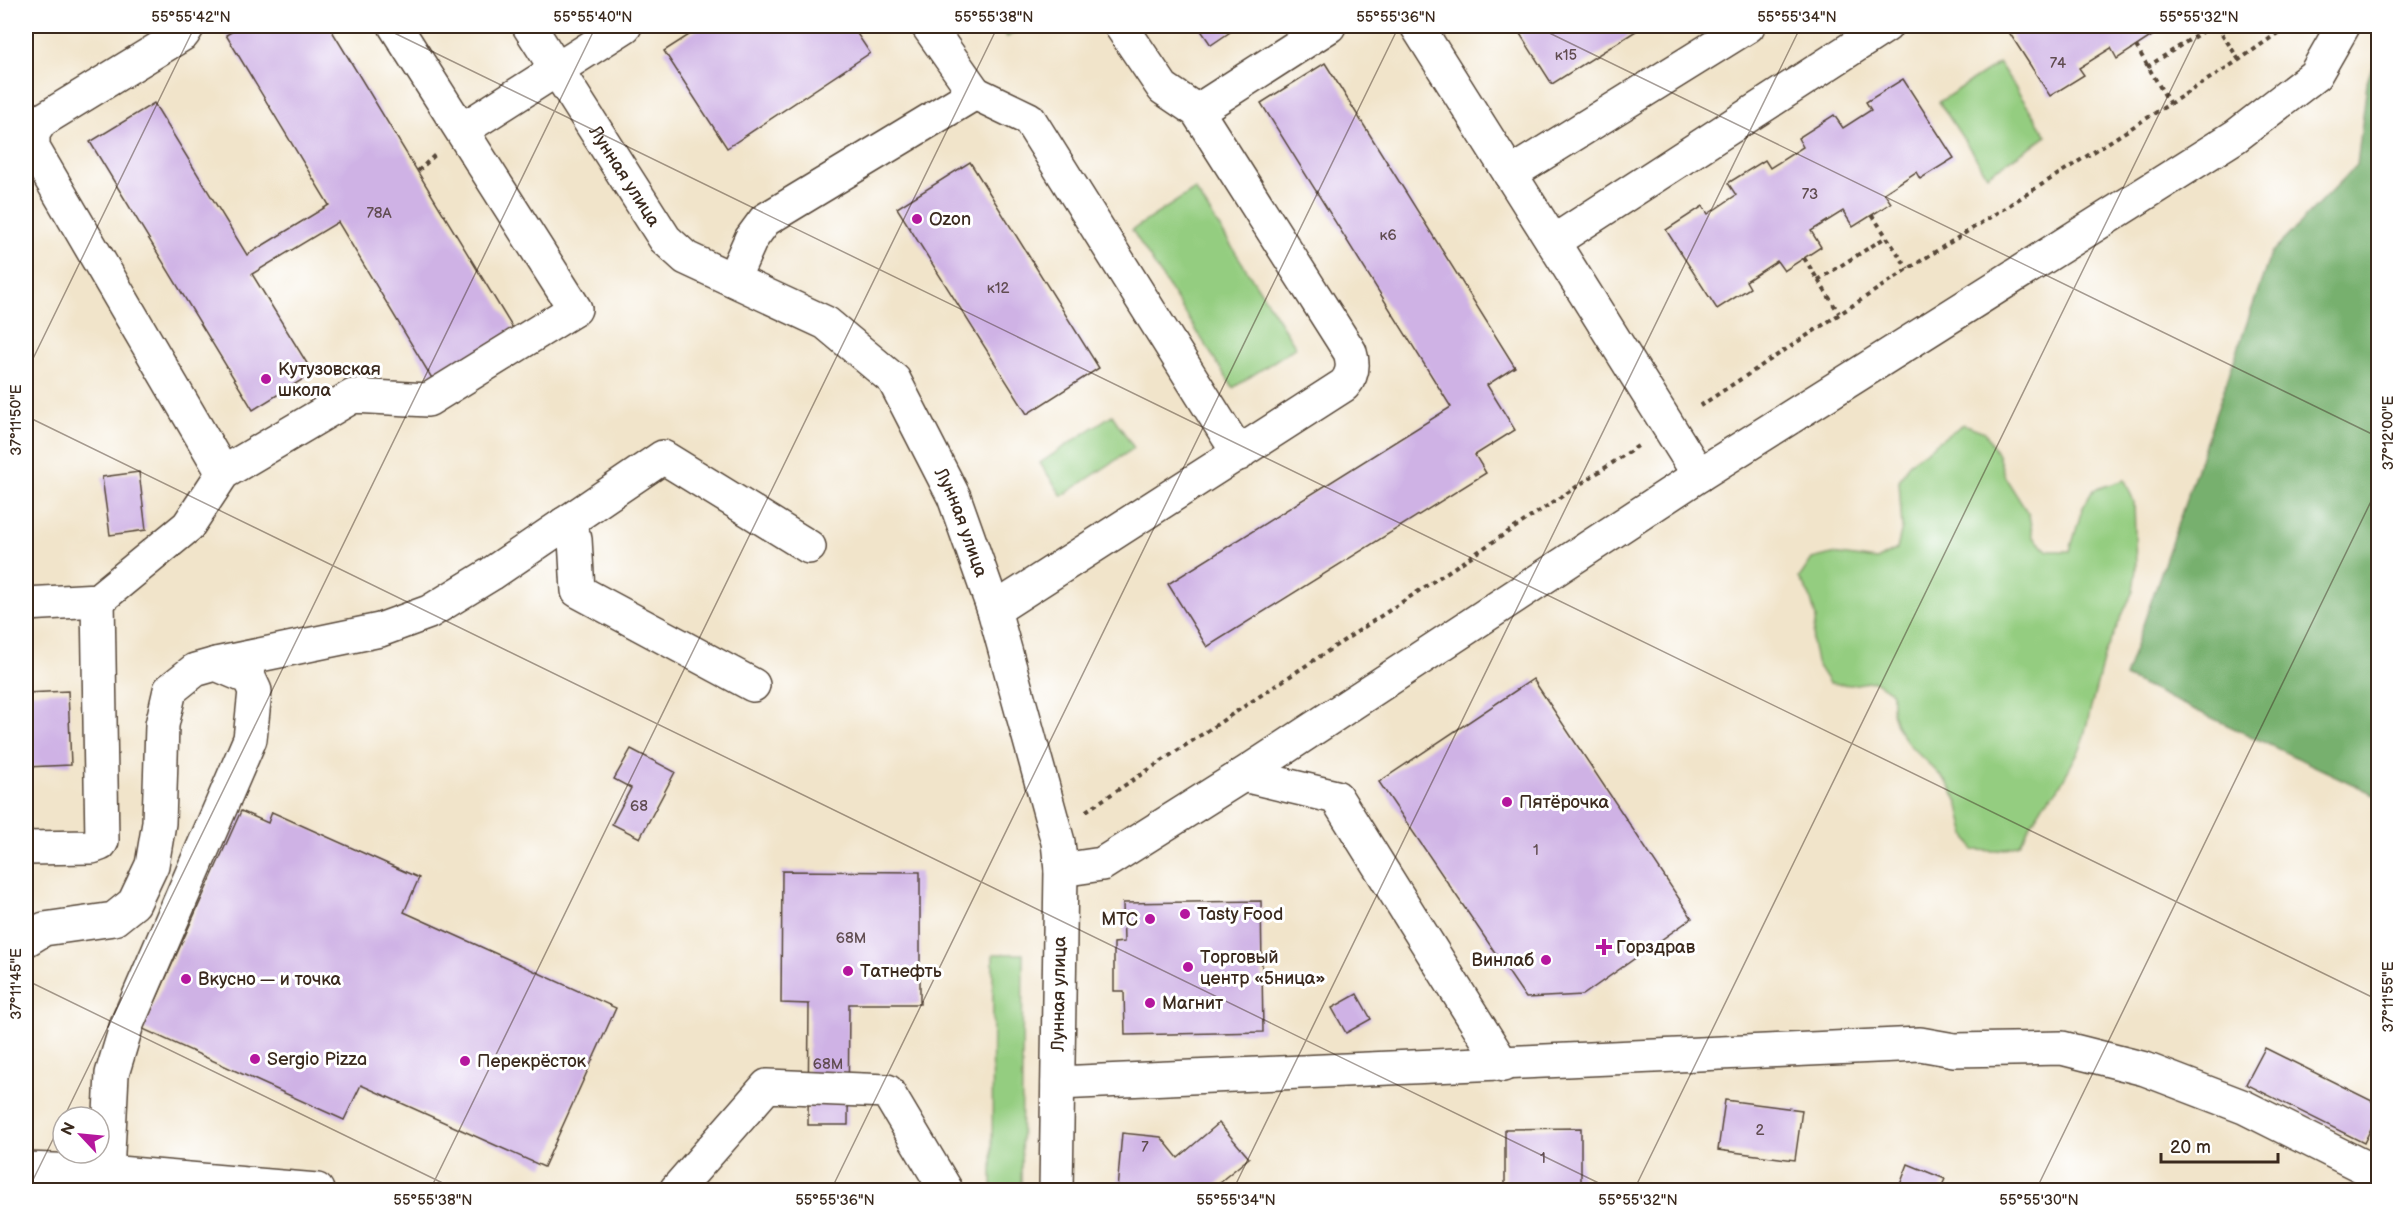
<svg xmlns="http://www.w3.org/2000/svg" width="2404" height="1216" viewBox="0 0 2404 1216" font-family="'Balsamiq Sans',sans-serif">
<rect width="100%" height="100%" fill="#fff"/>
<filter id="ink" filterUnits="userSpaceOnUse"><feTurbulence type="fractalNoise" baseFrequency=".0167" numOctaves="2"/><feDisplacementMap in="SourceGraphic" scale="12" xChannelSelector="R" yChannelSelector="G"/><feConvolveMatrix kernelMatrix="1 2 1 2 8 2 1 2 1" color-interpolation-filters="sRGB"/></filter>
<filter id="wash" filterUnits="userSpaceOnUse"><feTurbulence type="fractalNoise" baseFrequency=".008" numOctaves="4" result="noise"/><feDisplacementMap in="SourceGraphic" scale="24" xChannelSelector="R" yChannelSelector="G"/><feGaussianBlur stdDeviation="1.35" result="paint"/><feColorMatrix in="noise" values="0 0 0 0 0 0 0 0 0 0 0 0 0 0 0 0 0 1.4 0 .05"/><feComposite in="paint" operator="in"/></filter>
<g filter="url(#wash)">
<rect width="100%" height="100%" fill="#f1e4ca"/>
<g fill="#94cd80" stroke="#687c4f" stroke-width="1.5">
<polygon points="1000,26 1026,26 1007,37"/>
<polygon points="1999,63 2047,136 1987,175 1939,102"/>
<polygon points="1195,189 1296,347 1233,388 1132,230"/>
<polygon points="1112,415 1134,448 1062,496 1040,463"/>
<path d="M1963 424 1985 432 1998 455 2005 477 2029 515 2033 537 2048 551H2070L2082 509 2093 490 2125 480 2134 502 2136 569 2133 591 2105 653 2081 747 2058 789 2043 805 2019 844 1997 851 1973 850C1970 843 1966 836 1964 828 1959 810 1962 807 1951 789 1934 762 1902 749 1893 716 1891 709 1892 700 1892 693L1874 681 1851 685 1829 683 1816 663 1812 641 1816 618 1810 596 1799 578 1812 559 1832 554 1877 560 1897 549 1902 528 1899 481 1909 463Z"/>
<polygon points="993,954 1023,954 1021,1190 992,1190"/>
</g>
<polygon fill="#77b06e" stroke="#596d46" stroke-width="1.5" points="2378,49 2378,796 2125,677 2271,253 2357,165 2367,82"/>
<g id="blocks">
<g fill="#cfb2e5">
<polygon points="242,26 329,26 514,330 433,380 338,222 252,274 313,373 253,410 90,142 154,103 247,255 329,205 226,35"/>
<polygon points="703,26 852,26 870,53 727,148 664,51"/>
<polygon points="1198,26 1239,26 1211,45"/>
<polygon points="1515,26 1644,26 1552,84"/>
<polygon points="2005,26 2149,26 2155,34 2117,59 2111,48 2079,68 2084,75 2050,96"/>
<polygon points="1325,63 1515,367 1487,385 1515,430 1475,455 1486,473 1207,647 1168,584 1451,407 1261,103"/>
<polygon points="1903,79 1954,158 1920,179 1916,172 1884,193 1891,203 1853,227 1843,211 1811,231 1821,247 1784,271 1777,261 1746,281 1750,288 1717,309 1666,230 1703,206 1708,214 1736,195 1728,183 1765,160 1770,168 1803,147 1798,138 1834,115 1843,128 1871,110 1866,102"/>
<polygon points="970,162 1099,368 1027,414 897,208"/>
<polygon points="139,472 146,530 110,535 102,477"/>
<polygon points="1533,679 1692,918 1583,995 1526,998 1379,782"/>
<polygon points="68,691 71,765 26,767 26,693"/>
<polygon points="631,749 675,772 640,838 612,824 631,788 614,779"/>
<polygon points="241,811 268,823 272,812 419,878 404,912 616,1008 544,1167 361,1085 344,1120 143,1029"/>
<polygon points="782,871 920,872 920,1004 849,1004 848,1125 808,1125 809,1004 781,1003"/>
<polygon points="1261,901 1263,1032 1125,1035 1124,991 1114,991 1114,943 1124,942 1123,903"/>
<polygon points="1357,994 1371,1019 1346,1033 1332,1008"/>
<polygon points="2265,1048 2378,1104 2378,1114 2364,1143 2246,1084"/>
<polygon points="1725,1100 1802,1110 1795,1160 1718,1150"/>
<polygon points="1219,1123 1249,1158 1210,1190 1117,1190 1122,1133 1161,1137 1178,1158"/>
<polygon points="1581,1128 1581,1188 1505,1189 1505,1129"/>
<polygon points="1908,1164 1945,1179 1940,1190 1898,1190"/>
</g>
</g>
</g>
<g filter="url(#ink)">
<use href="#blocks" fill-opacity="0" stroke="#564638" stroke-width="1.5"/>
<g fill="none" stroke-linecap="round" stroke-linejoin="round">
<g stroke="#564638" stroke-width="36">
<g id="minor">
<polyline points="188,26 183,34 41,121 33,133 33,148 223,473"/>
<path id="s1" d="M529 26 665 239 686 258 826 323 894 380 954 497 994 610 1058 842 1061 870 1056 1190"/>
<polyline points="1417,26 1553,242"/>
<polyline points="975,93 1029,119 1239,454"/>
<polyline points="1197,111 1329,26"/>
<polyline points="462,130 625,26"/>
<polyline points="1510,174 1748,26"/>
<polyline points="733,279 751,239 765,220 975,93 928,26"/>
<polyline points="1699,475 1553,242 1886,26"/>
<polyline points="564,524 575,539 578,591 753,685"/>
<polyline points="26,604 98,600 188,526 223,473 353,396 428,400 575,309 395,26"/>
<path d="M994 610 1344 385C1353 375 1354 365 1350 352L1197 111 1163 88 1121 26"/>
<polyline points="216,664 380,630 429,612 491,574 663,457 809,547"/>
<polyline points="1243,775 1336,797 1503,1065"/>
<polyline points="26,848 92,847 100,844 102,841 98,600"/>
<polyline points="1061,870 1102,864 1243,775 1699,475 2236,136 2315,75 2343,26"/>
<polyline points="26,940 44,929 114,919 134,903 152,865 159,823 162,725 170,690 195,670 216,664 249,678 255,691 250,739 127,1024 112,1074 107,1172"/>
<polyline points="1058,1083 1920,1044 1954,1050 2062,1048 2145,1069 2244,1107 2378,1174"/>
<polyline points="26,1169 107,1172 317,1190"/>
<polyline points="676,1190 767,1086 887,1091 946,1190"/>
</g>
</g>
<g stroke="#564638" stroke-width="4" stroke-dasharray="4.5 4.5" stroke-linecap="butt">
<polyline points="2217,26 2239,60"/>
<polyline points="2136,46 2170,104"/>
<polyline points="2147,67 2211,26"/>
<polyline points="418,171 435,155"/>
<polyline points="1872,215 1908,269"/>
<polyline points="1804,258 1839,313"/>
<polyline points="1818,280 1886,237"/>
<polyline points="1700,406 1908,269 2239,60 2282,30 2284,26"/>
<polyline points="1086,811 1638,446"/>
</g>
<use href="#minor" stroke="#fff" stroke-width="33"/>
</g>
</g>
<path fill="none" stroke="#3b2a1e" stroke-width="1.5" stroke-opacity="0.45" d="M380 26 2378 1000M1535 26 2378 437M26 373 195 26M26 416 1613 1190M26 980 457 1190M64 1117 596 26M28 1190 63 1119M430 1190 998 26M831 1190 1399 26M1233 1190 1801 26M1634 1190 2202 26M2036 1190 2378 487"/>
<g fill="#b5179e" stroke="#fff" stroke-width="2">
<circle cx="917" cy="219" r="6"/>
<circle cx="266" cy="379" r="6"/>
<circle cx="1507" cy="802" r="6"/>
<circle cx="1185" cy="914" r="6"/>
<circle cx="1150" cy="919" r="6"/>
<path d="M1601 938h6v6h6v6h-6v6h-6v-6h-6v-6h6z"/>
<circle cx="1546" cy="960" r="6"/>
<circle cx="1188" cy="967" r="6"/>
<circle cx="848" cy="971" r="6"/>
<circle cx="186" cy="979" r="6"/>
<circle cx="1150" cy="1003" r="6"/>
<circle cx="255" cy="1059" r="6"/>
<circle cx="465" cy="1061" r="6"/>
</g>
<g text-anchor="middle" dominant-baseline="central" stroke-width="6" stroke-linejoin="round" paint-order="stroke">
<g font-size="15" fill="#604c50">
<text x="1566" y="55">к15</text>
<text x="2058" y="63">74</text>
<text x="1810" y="194">73</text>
<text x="379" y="213">78А</text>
<text x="1388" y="235">к6</text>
<text x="998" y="288">к12</text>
<text x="639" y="806">68</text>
<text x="1536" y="850">1</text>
<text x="851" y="938">68М</text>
<text x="828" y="1064">68М</text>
<text x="1760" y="1130">2</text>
<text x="1145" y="1147">7</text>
<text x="1543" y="1158">1</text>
</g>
<g font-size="18" fill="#3b2a1e" stroke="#fff">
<text stroke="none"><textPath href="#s1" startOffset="178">Лунная улица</textPath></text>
<text stroke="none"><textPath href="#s1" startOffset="682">Лунная улица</textPath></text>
<text transform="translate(1059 994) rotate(-89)">Лунная улица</text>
</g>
<g font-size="18" fill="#3b2a1e" stroke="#fff" text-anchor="start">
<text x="929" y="219">Ozon</text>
<text x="278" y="369">Кутузовская<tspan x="278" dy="21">школа</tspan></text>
<text x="1519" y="802">Пятёрочка</text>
<text x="1197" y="914">Tasty Food</text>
<text x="1138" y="919" text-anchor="end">МТС</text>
<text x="1616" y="947">Горздрав</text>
<text x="1200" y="957">Торговый<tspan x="1200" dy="21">центр «5ница»</tspan></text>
<text x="1534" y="960" text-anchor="end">Винлаб</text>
<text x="860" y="971">Татнефть</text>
<text x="198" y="979">Вкусно — и точка</text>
<text x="1162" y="1003">Магнит</text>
<text x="267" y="1059">Sergio Pizza</text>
<text x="477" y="1061">Перекрёсток</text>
</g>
</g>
<rect width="2404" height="1216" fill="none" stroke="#fff" stroke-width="66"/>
<g transform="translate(81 1135) rotate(296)"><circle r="28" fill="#ffffff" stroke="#b1aaa5" stroke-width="1.5"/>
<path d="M0-4.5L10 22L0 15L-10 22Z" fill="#b5179e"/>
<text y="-9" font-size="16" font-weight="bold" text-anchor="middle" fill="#3b2a1e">N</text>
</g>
<path d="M2161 1153v9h117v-9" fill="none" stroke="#3b2a1e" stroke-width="3"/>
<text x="2170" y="1153" font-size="18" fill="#3b2a1e" stroke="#ffffff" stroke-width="4.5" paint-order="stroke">20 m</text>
<rect x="33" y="33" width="2338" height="1150" fill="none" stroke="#3b2a1e" stroke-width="2"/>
<g font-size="15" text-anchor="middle" fill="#3b2a1e">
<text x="191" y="22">55°55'42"N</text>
<text x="593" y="22">55°55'40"N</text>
<text x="994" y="22">55°55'38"N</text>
<text x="1396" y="22">55°55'36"N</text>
<text x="1797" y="22">55°55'34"N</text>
<text x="2199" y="22">55°55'32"N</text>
<text transform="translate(16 420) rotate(-90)" y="5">37°11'50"E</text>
<text transform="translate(2388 433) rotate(-90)" y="5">37°12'00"E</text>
<text transform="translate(16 984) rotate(-90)" y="5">37°11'45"E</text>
<text transform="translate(2388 997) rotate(-90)" y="5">37°11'55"E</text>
<text x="433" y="1205">55°55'38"N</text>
<text x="835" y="1205">55°55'36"N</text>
<text x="1236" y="1205">55°55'34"N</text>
<text x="1638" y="1205">55°55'32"N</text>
<text x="2039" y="1205">55°55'30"N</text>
</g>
</svg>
